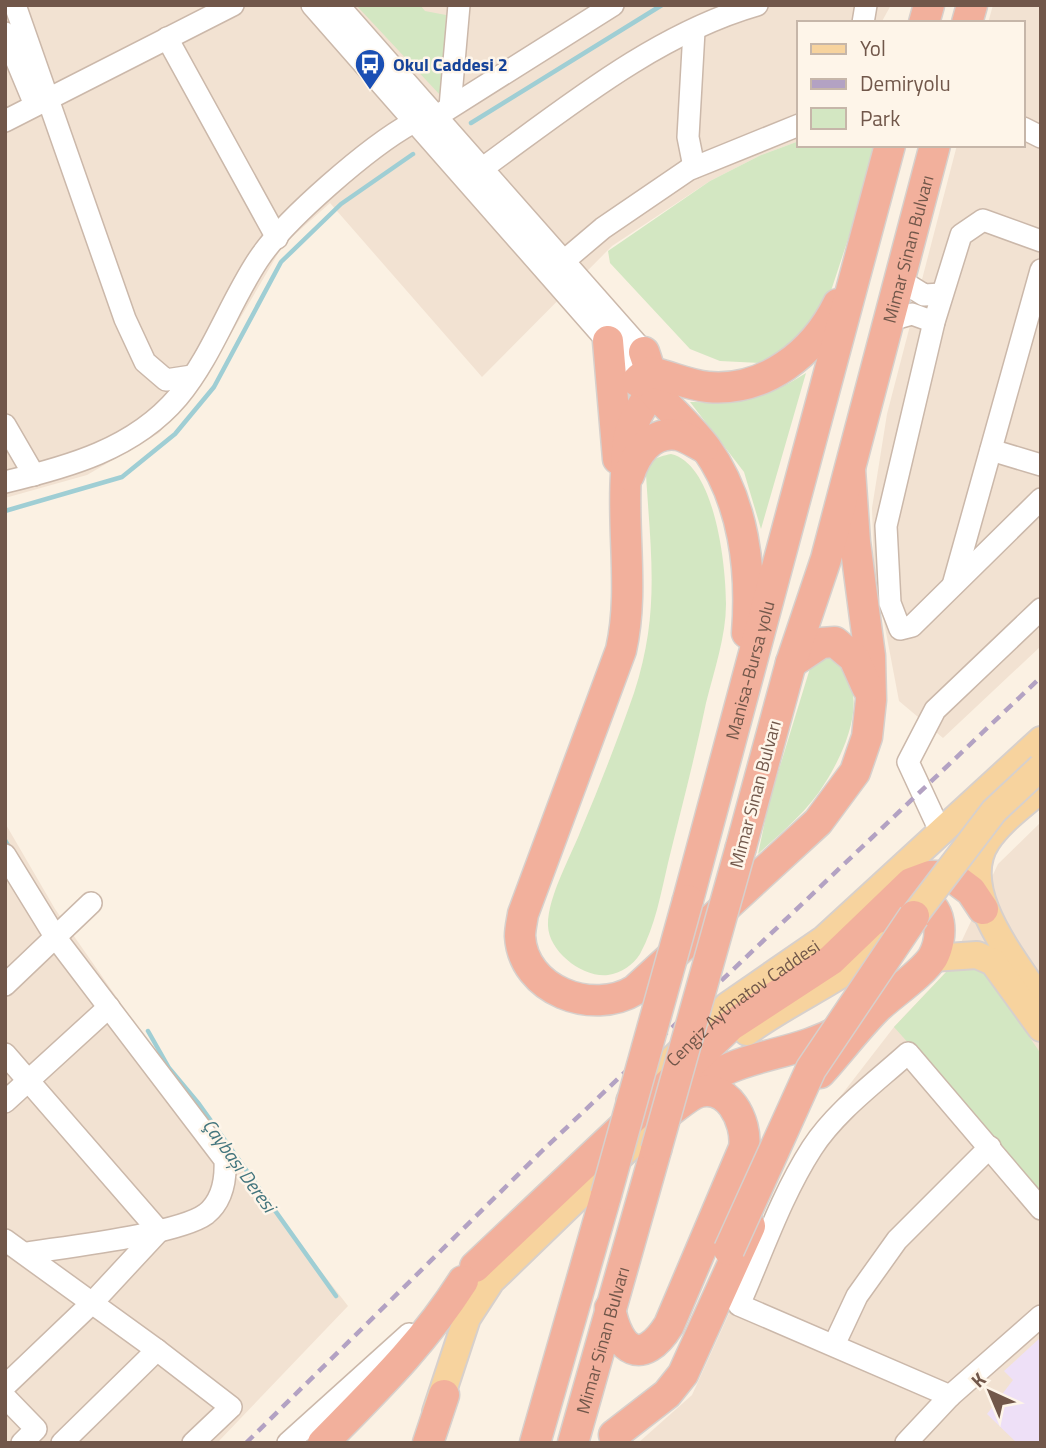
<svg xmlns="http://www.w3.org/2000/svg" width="1046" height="1448" viewBox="0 0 1046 1448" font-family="'Titillium Web',sans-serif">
<rect width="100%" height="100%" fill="#fbf1e3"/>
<g fill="#f2e2d2">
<polygon points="5,5 891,5 881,23 799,23 799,141 761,155 710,181 612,246 482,377 330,203 283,245 207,375 159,433 87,475 5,498"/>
<polygon points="993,5 1041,5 1041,646 943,738 899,701 874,569 872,508 887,414 957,145 1023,145 1023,23 988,23"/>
<polygon points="1041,822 1041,1443 638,1443 692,1395 809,1137 894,1027 948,970 998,864"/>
<polygon points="5,823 55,909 189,1101 348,1306 217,1443 5,1443"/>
</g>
<polygon fill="#eee0f7" points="1041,1337 1041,1443 1017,1443 987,1414 1013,1380 1004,1371"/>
<g fill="#d3e7c2">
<polygon points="356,5 420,5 425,11 446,15 441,96"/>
<polygon points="799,141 799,145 879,145 828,300 804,335 776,357 760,363 720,361 690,349 610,263 608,251 710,181 761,155"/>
<path d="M806 373 761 529 744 472 690 402C745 403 759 402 806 373Z"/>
<path d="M671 454C715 464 726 565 726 604 726 636 714 671 706 703 695 757 681 810 668 863 661 893 655 927 640 954 633 965 621 973 608 975 583 978 549 952 548 926 547 898 571 856 581 830 600 785 618 739 634 693 660 614 651 556 646 475 648 460 656 457 671 454Z"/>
<path d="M829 657C874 684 848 747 825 783 808 811 781 833 758 854L769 802 811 665 816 659Z"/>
<polygon points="979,963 1041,1054 1041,1192 894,1027 948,970"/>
</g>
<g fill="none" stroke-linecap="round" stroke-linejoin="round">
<g stroke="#9fced4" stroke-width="4.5">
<polyline points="471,123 662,5"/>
<polyline points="5,511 122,477 175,434 214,387 281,262 341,204 413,154"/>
<polyline points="5,840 10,849"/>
<polyline points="148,1031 169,1068 199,1104 336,1296"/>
</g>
<g stroke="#cbb8aa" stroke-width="24">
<g id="minor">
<polyline points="15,5 125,319 145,362 166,380 192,376"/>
<polyline points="312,5 639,377"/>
<polyline points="338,5 644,352"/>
<polyline points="863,23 866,5"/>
<polyline points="694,31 688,137 694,167"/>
<polyline points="5,33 35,105"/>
<polyline points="167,38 277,238"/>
<polyline points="450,107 459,5"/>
<polyline points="5,121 233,5"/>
<polyline points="1023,128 1041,137"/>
<path d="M483 168C567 107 656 34 757 5"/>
<polyline points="1041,241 983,220 961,235 934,322 886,526 890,603 900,629 912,626 1041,499"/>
<polyline points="564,261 603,228 688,170 799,125"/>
<polyline points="900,280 924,295 942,294"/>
<polyline points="891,320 912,314 934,322"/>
<polyline points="5,425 34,475"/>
<polyline points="991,450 1041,465"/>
<path d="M5 482C68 467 134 449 178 397 212 356 229 304 258 260 284 220 370 146 412 123 419 119 429 118 437 116L613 5"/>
<polyline points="953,585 1041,270"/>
<polyline points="940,831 908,762 935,710 1041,609"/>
<path d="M5 855 56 938 225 1160C226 1180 222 1201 206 1214 179 1234 65 1247 27 1253"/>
<polyline points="5,985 91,903"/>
<polyline points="5,1054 159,1231 93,1302 5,1386"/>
<polyline points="5,1102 109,1007"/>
<polyline points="5,1240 157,1350 231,1407 193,1443"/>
<polyline points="834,1345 857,1296 897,1240 990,1147"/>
<path d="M950 1396 739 1305C762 1253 781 1196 812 1148 836 1111 876 1082 908 1053L1041 1209"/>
<polyline points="5,1397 36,1429 22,1443"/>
<polyline points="62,1443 157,1350"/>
<polyline points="288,1443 409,1334"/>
<polyline points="906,1443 950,1396 1041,1316"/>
</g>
</g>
<g stroke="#d7d0cc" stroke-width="30">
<g id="major">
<path d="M1041 789C1023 805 1000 821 987 841 954 890 1016 961 1041 1001"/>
<polyline points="932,958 977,955 993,962 1041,1028"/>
<path d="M747 1032C795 997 851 976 895 934"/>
<path id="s1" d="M630 1101 727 1006 824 939 1041 740"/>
<polyline points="436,1412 467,1318 491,1281 670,1108"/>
</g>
</g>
<g stroke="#d7d0cc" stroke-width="33">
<g id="highway">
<polyline points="924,23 929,5"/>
<polyline points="967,23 972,5"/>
<polyline points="608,341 618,459"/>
<path d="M644 352C662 401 640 395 629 436 626 448 627 462 626 474 622 532 634 593 621 650L523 914C522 921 520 929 520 936 523 991 593 1016 635 990L818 822 855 772 867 737 871 700 870 656 855 542 850 470"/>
<path d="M640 378C661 401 687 423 706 448 744 501 752 570 747 633"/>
<path d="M637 381 650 372C670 376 688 385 708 387 765 392 814 353 838 304"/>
<path d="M629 475C636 454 651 431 677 435 685 436 695 443 703 447"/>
<polyline points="791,663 821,643 835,642 854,658 867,687"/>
<path id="s2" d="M741 847 791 663 826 559 935 145"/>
<path id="s3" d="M688 900 890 145"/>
<path d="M820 1073C839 1052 857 1028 877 1008 892 994 923 973 933 957 943 938 944 903 916 899 902 898 889 910 878 918"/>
<path d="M686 1095C738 1050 789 1060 844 1028"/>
<polyline points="475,1267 730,1026 831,960 911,883 930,876 951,876 971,891 983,909"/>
<path d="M610 1308C618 1351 642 1368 669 1325L744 1148C748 1122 727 1079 694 1094 683 1100 672 1110 662 1117"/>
<polyline points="614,1435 667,1394 683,1374 750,1226"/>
<path d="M323 1443C375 1390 423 1344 463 1281"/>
<polyline points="428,1443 444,1395"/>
<polyline points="535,1443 606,1195"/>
<path id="s4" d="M573 1443 656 1150"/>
</g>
</g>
<use href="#minor" stroke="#fff" stroke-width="21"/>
<use href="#major" stroke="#f7d39e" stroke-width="26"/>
<use href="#highway" stroke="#f2b09c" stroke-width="30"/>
<polyline stroke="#b3a2c3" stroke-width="4.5" stroke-dasharray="10 7" stroke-linecap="butt" points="246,1443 542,1151 1041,677"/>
<g stroke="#d7d0cc" stroke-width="30" stroke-linecap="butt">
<polyline id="major-bridge" points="914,916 994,811 1041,767"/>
</g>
<g stroke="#d7d0cc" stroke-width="33" stroke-linecap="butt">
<g id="highway-bridge">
<polyline points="656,1150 741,847"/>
<polyline points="606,1195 688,900"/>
<polyline points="729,1250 811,1069 914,916"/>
</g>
</g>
<use href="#major-bridge" stroke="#f7d39e" stroke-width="26"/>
<use href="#highway-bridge" stroke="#f2b09c" stroke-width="30"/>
</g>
<defs>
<g id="bus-pin" transform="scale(1.575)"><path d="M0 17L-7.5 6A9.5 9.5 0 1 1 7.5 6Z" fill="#1a4fb4" stroke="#fef5e9"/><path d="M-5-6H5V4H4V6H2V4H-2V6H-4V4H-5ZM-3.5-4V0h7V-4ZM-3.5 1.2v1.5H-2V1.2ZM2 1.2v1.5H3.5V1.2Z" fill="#fff"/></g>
</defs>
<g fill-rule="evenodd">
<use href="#bus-pin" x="370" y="64"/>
</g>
<g text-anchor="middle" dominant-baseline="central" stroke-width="5" stroke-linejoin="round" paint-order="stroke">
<g font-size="18" font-weight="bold" fill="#164399" stroke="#fef5e9" text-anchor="start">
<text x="393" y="64">Okul Caddesi 2</text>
</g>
<g font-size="18" fill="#71574a" stroke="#fef5e9">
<text stroke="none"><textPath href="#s2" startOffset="621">Mimar Sinan Bulvarı</textPath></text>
<text stroke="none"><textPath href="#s3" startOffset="238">Manisa-Bursa yolu</textPath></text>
<text transform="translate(755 794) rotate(-75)">Mimar Sinan Bulvarı</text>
<text stroke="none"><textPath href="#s1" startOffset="150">Cengiz Aytmatov Caddesi</textPath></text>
<text stroke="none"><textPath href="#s4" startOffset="107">Mimar Sinan Bulvarı</textPath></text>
</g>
<g font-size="19" font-style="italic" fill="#43757d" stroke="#fef5e9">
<text transform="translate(240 1165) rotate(54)">Çaybaşı Deresi</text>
</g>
</g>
<rect width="1046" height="1448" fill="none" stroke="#71574a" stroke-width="14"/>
<rect x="797" y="21" width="228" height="126" fill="#fef5e9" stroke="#c6b6a9" stroke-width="2"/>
<rect x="811" y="44" width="35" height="10" fill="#f7d39e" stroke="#c6b6a9" stroke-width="2"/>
<text x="860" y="56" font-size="21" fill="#71574a">Yol</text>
<rect x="811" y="79" width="35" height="10" fill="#b3a2c3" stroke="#c6b6a9" stroke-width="2"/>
<text x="860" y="91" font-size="21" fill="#71574a">Demiryolu</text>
<rect x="811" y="108" width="35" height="21" fill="#d3e7c2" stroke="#c6b6a9" stroke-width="2"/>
<text x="860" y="126" font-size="21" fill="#71574a">Park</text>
<g transform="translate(990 1392) rotate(316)" stroke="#fef5e9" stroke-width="5" paint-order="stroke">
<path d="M0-5L12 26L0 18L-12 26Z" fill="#71574a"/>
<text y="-10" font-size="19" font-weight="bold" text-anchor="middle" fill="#71574a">K</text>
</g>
</svg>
